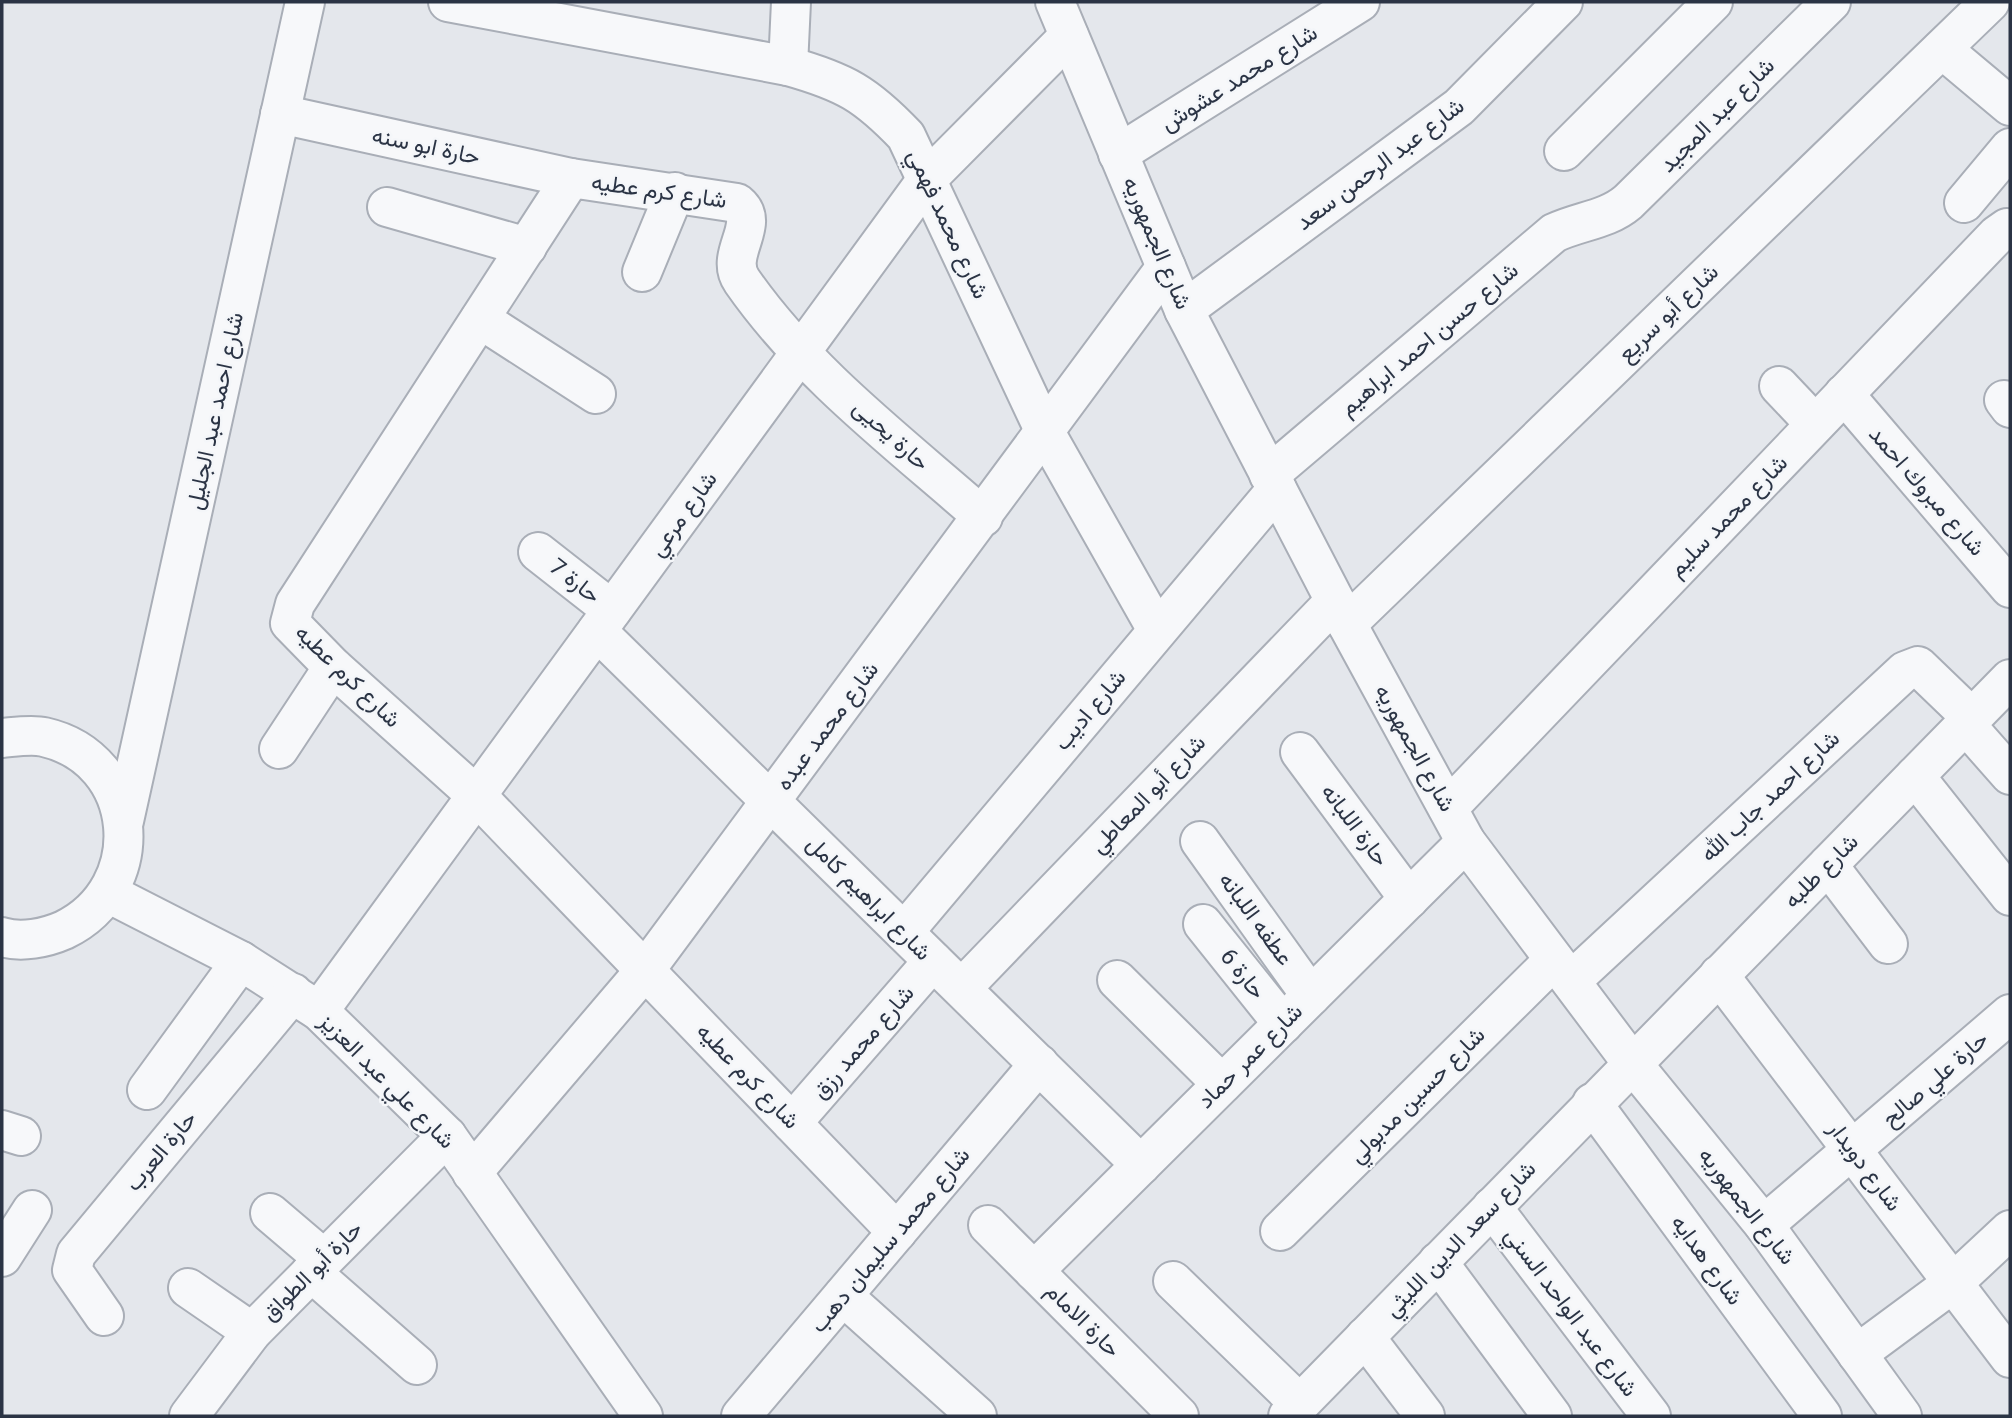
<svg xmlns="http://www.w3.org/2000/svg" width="2012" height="1418" viewBox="0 0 2012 1418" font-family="Roboto,Vazirmatn,sans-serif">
<rect width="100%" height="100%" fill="#e4e7ec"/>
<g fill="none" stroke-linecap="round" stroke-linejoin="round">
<g stroke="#a9aeb7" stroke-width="42">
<g id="street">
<path d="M448 2 788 66C845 82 866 94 906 136L1045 432 1157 630"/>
<polyline points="1055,2 1184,310 1347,624 1466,842 1632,1063 1764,1225 1902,1416"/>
<polyline points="1942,49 2010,106"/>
<polyline points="788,66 791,2"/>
<polyline points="280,114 571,178"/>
<polyline points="1564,151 1713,2"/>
<polyline points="1118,154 1360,2"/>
<polyline points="1964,203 2010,148"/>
<polyline points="387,207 527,247"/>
<polyline points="642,272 675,192"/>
<polyline points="1184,310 1459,107 1563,2"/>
<polyline points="480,319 596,394"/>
<polyline points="1779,386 1815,424"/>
<polyline points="1844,394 2010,588"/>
<polyline points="2004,400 2010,408"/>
<path d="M1269 475 1554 233C1579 221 1607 220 1628 202L1831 2"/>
<polyline points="538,552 612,610"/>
<polyline points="1347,624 1990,2"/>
<polyline points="597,631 1141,1165"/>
<polyline points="1966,725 2010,775"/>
<path d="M2 738C14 737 32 734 44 737 141 759 151 888 64 930 46 938 21 943 2 937"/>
<polyline points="279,749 333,667"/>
<polyline points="1300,752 1409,899"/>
<polyline points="1915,776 2010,896"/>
<polyline points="1448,808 1997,235 2007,228 2010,230"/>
<polyline points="124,821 305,2"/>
<polyline points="1200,841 1311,996"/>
<polyline points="1828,865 1888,944"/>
<polyline points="108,893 241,961 319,1011 447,1136 643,1416"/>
<polyline points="1203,924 1283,1024"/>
<polyline points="904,932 1277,489"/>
<polyline points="1719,975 2010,1358"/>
<polyline points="1117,980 1222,1084"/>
<polyline points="1571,981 1905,671 1918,666 1972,718"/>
<polyline points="962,988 1335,601"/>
<polyline points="319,1011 928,178 1069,36"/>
<polyline points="147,1090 241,961"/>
<polyline points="1592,1103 1822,1416"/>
<polyline points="792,1123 933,961"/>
<polyline points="2,1130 21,1136"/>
<polyline points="472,1173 646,969 1166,267"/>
<polyline points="1492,1207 1651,1416"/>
<polyline points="270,1213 324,1259"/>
<polyline points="988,1225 1179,1416"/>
<polyline points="1764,1225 2010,1014"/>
<polyline points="1280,1231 1554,960"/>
<path d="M897 1232 476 795 333 667 290 623 295 604 571 178 737 203C763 224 723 254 742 281 806 373 899 443 983 517"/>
<polyline points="2,1257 32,1210"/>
<polyline points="1438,1262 1552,1416"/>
<polyline points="1034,1271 1466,842"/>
<polyline points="311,1272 417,1365"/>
<polyline points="1173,1281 1300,1404"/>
<polyline points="188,1288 252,1332"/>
<polyline points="843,1296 977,1416"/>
<polyline points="104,1316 72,1270 76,1254 293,993"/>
<polyline points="1365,1337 1425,1416"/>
<polyline points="1857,1354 1953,1283 2010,1230"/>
<polyline points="189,1416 252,1332 447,1136"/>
<polyline points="741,1416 1039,1064"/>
<polyline points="1288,1416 2010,679"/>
</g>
</g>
<use href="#street" stroke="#f7f8fa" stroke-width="38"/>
</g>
<g text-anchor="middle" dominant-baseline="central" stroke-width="5" stroke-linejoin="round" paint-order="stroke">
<g font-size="23" fill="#2b3445" stroke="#f4f6f9">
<text transform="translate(1239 78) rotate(-32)">شارع محمد عشوش</text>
<text transform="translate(1717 115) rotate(-45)">شارع عبد المجيد</text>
<text transform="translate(426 146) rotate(12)">حارة ابو سنه</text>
<text transform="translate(1380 164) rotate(-37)">شارع عبد الرحمن سعد</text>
<text transform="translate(659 191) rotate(8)">شارع كرم عطيه</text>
<text transform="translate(948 224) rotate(65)">شارع محمد فهمي</text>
<text transform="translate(1157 243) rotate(67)">شارع الجمهوريه</text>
<text transform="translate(1668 313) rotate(-44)">شارع أبو سريع</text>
<text transform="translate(1429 339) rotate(-40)">شارع حسن احمد ابراهيم</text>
<text transform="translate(215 411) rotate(-78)">شارع احمد عبد الجليل</text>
<text transform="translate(891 435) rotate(42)">حارة يحيى</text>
<text transform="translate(1927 491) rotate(49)">شارع مبروك احمد</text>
<text transform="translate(683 514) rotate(-54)">شارع مرعي</text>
<text transform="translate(1728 516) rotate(-46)">شارع محمد سليم</text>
<text transform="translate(575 581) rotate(38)">حارة 7</text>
<text transform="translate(348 676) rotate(44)">شارع كرم عطيه</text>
<text transform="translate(1090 710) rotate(-50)">شارع اديب</text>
<text transform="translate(827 726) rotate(-53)">شارع محمد عبده</text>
<text transform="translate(1415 748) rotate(61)">شارع الجمهوريه</text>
<text transform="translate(1148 794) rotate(-46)">شارع أبو المعاطي</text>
<text transform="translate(1770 796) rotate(-43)">شارع احمد جاب الله</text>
<text transform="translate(1355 825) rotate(53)">حارة اللبانه</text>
<text transform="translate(1821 871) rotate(-45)">شارع طلبه</text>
<text transform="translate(869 898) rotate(45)">شارع ابراهيم كامل</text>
<text transform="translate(1256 919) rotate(54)">عطفه اللبانه</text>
<text transform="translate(1243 974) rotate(51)">حارة 6</text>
<text transform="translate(863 1042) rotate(-49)">شارع محمد رزق</text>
<text transform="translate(1250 1056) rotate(-45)">شارع عمر حماد</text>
<text transform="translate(748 1076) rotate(46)">شارع كرم عطيه</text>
<text transform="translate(1935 1079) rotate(-41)">حارة علي صالح</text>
<text transform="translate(387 1081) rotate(45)">شارع علي عبد العزيز</text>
<text transform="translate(1417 1095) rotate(-45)">شارع حسين مدبولي</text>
<text transform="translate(161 1151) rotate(-50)">حارة العرب</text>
<text transform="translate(1865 1166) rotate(53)">شارع دويدار</text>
<text transform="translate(1747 1206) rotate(52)">شارع الجمهوريه</text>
<text transform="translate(1460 1239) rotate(-46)">شارع سعد الدين الليثي</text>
<text transform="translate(890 1240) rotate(-50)">شارع محمد سليمان دهب</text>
<text transform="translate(1707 1260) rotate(54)">شارع هدايه</text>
<text transform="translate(312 1271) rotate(-45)">حارة أبو الطواق</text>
<text transform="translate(1571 1312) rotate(53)">شارع عبد الواحد السني</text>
<text transform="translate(1083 1320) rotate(45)">حارة الامام</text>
</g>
</g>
<rect width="2012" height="1418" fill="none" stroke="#2b3445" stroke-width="7"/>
</svg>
